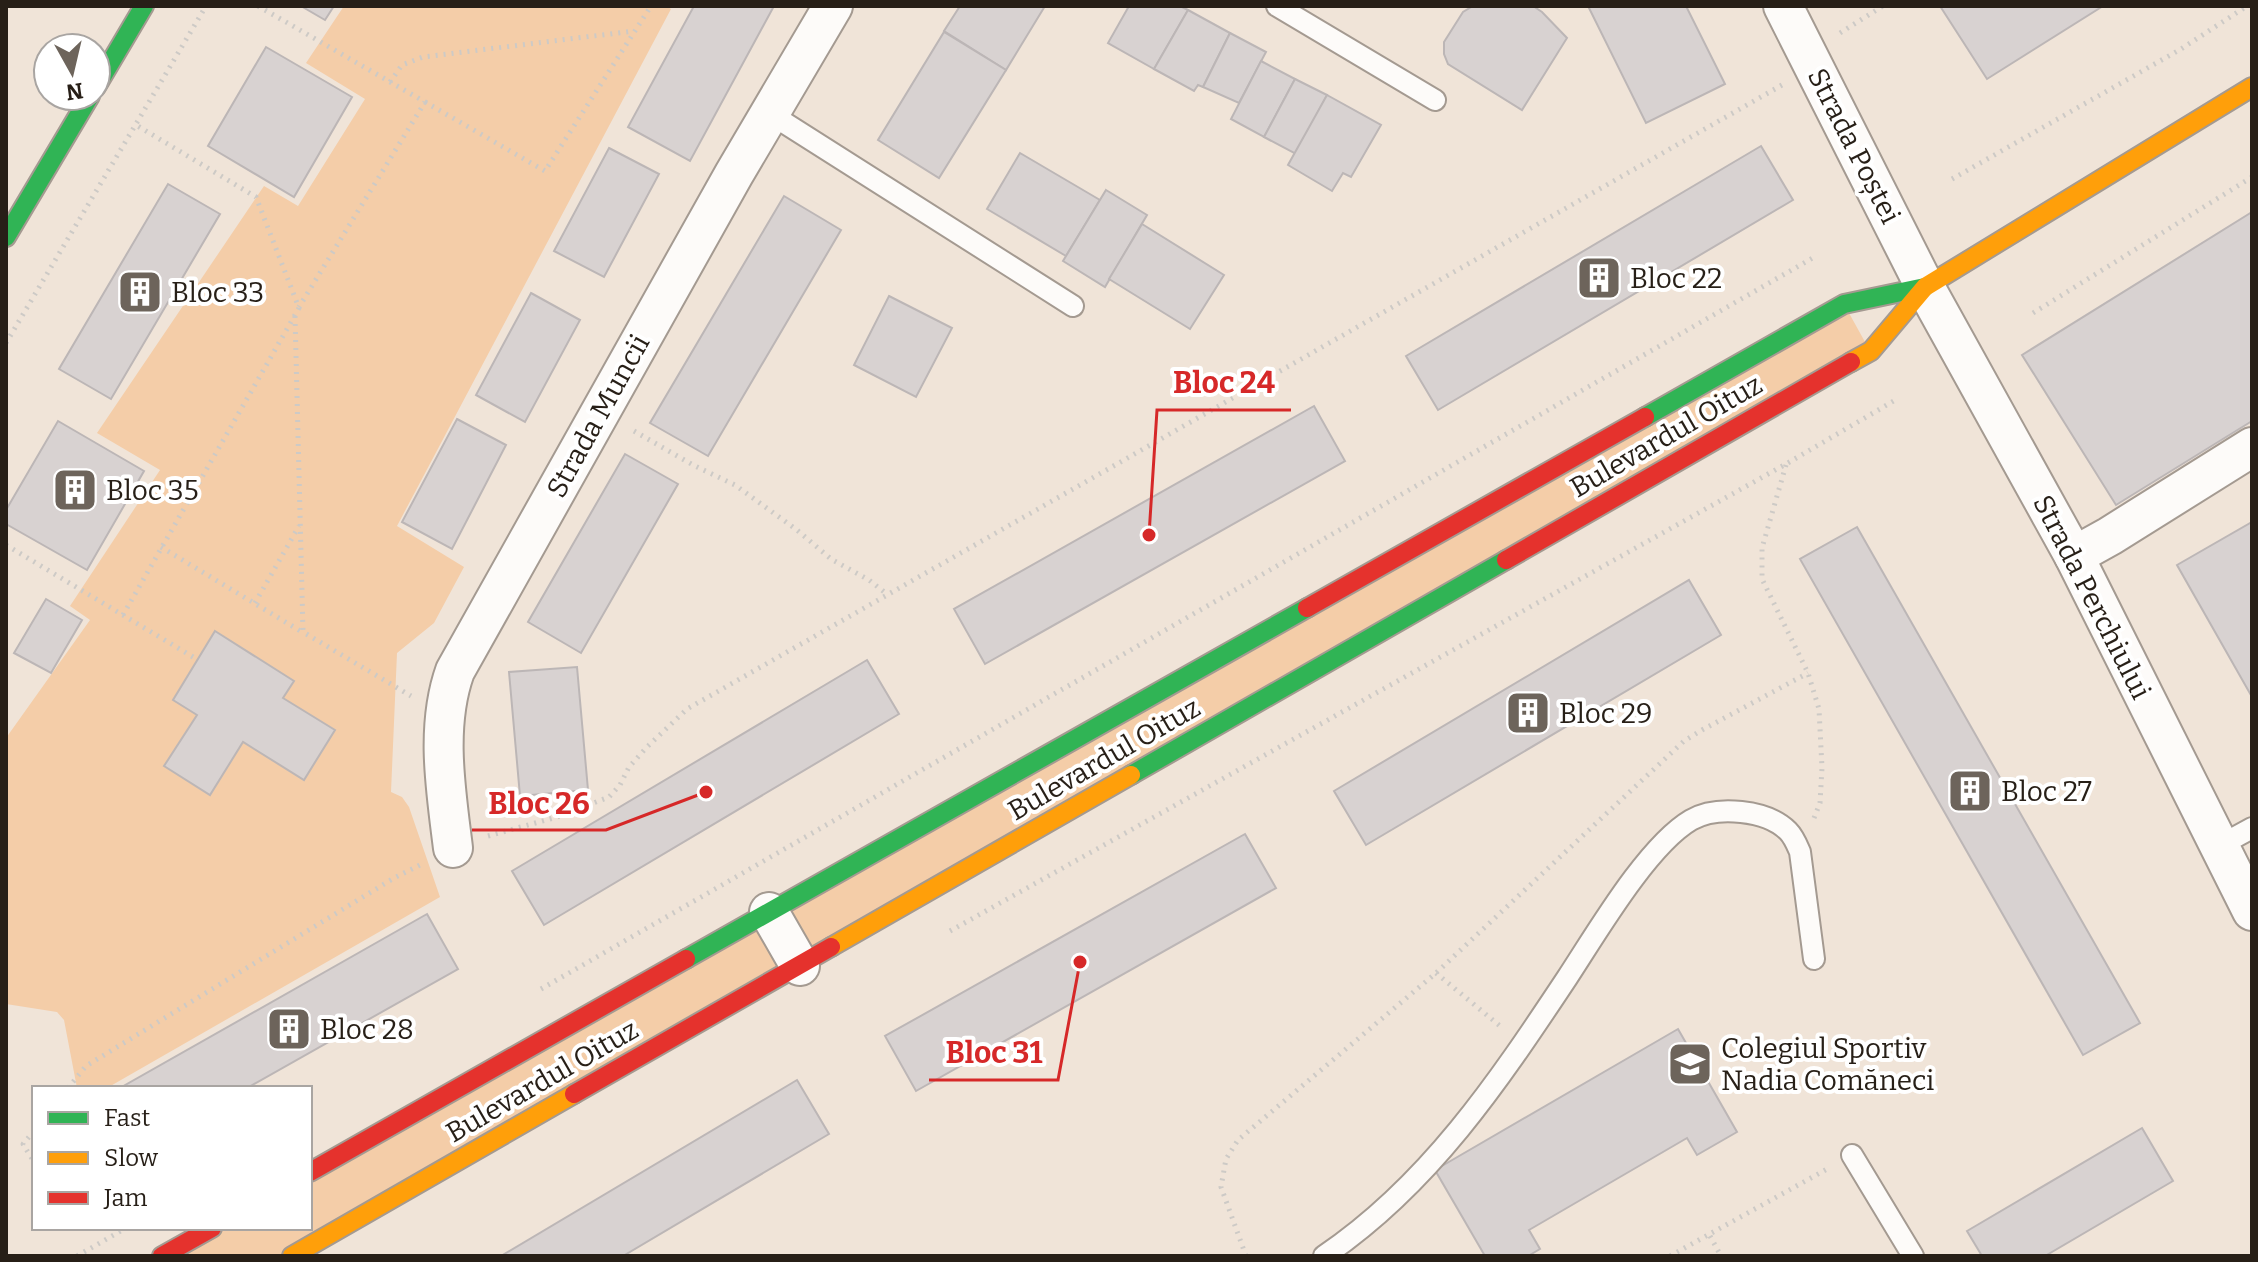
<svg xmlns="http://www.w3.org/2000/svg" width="2258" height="1262" viewBox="0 0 2258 1262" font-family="Bitter,serif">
<rect width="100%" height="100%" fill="#f0e4d8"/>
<g fill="#f4cda8">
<polygon points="344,6 666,6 671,9 397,526 464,567 434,623 397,653 391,792 402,797 409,807 440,897 107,1088 77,1088 64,1020 57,1012 6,1004 6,738 90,620 70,606 160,470 97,433 264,186 298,206 365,99 306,63"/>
<polygon points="1844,304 1870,351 292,1256 162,1256 212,1228 310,1228 310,1172"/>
</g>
<g fill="#d8d2d1" stroke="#bcb6b6" stroke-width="2">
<polygon points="301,6 334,6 325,20"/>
<polygon points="694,6 774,6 690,161 628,127"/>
<polygon points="960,6 1045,6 1006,70 944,31"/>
<polygon points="1129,6 1180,6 1188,10 1154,69 1108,43"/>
<polygon points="1473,6 1533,6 1542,12 1567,38 1522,110 1448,64 1444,54 1444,42 1463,12"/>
<polygon points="1588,6 1686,6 1725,84 1646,123"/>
<polygon points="1940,6 2103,6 1987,79"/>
<polygon points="1188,10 1230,33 1203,87 1198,85 1194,91 1154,69"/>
<polygon points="944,32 1006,70 939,178 878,140"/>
<polygon points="1230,33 1266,52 1239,103 1203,87"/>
<polygon points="266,47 352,97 294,197 208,146"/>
<polygon points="1261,61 1295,79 1264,137 1231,119"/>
<polygon points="1295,79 1327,95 1296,154 1264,137"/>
<polygon points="1327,95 1381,125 1351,177 1343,173 1332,191 1288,165"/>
<polygon points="1761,146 1793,200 1438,410 1406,356"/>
<polygon points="609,148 659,174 604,277 554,251"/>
<polygon points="1020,153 1100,200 1066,256 987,209"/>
<polygon points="168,184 220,214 111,399 59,369"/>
<polygon points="1106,190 1147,215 1105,287 1063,261"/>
<polygon points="784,196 841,230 708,456 650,423"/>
<polygon points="2252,212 2252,421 2116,505 2022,355"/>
<polygon points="1142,224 1224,275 1190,329 1109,279"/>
<polygon points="531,293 580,320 525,422 476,395"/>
<polygon points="889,296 952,328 916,397 854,365"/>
<polygon points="1314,406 1345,461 985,664 954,609"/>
<polygon points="457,419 506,445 452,549 402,522"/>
<polygon points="58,421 144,471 87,570 6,524 6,510"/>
<polygon points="625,454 678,484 581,653 528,622"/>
<polygon points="2252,522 2252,697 2177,565"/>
<polygon points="1857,527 2140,1023 2083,1055 1800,559"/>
<polygon points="1689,580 1721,635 1366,845 1334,791"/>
<polygon points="46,599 82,620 51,673 14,653"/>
<polygon points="215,631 294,681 283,698 335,730 304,780 243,742 210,795 164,766 197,715 173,700"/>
<polygon points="867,660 899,714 544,925 512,871"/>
<polygon points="577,667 588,790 520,796 509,672"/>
<polygon points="1245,834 1276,888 916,1091 885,1036"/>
<polygon points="427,914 458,969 247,1088 120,1088"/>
<polygon points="1678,1029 1737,1132 1697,1155 1687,1138 1529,1230 1540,1249 1528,1256 1485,1256 1435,1170"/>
<polygon points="797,1080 829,1134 623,1256 501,1256"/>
<polygon points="2142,1128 2173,1181 2045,1256 1982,1256 1967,1231"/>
</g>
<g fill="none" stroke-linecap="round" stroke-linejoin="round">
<g stroke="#a49a91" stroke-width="24">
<g id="lane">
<polyline points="1277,6 1435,100"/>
<polyline points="769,113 1073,306"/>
<polyline points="2219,846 2252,828"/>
<polyline points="1852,1155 1913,1256"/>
<path d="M1324 1256C1429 1185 1498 1082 1567 978 1596 934 1647 846 1691 820 1717 805 1767 810 1788 831 1794 837 1797 845 1800 852L1814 959"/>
</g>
</g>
<g stroke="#a49a91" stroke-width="42">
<g id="street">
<polyline points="1783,6 1925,287 2074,556 2252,911"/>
<polyline points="2074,556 2110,536 2252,447"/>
<path d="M453 848C446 791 435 727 455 671L734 174 833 6"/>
<polyline points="769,912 800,966"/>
</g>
</g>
<g stroke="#a49a91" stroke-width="22">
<g id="fast">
<polyline points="96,87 144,6"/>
<polyline points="6,237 90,96"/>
<polyline points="1645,417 1844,304 1925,287"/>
<polyline points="1131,775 1506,560"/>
<polyline points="686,959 1307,608"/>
</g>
</g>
<g stroke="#a49a91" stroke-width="22">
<g id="slow">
<polyline points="1851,362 1871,351 1925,287 2252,87"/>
<polyline points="831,947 1131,775"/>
<polyline points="292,1256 574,1094"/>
</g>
</g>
<g stroke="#a49a91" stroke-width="22">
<g id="jam">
<polyline points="1506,560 1851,362"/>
<polyline points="1307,608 1645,417"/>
<polyline points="574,1094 831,947"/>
<polyline points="310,1172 686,959"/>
<polyline points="162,1256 212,1228"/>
</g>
</g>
<g stroke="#cdcac6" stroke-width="5" stroke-dasharray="2 6" stroke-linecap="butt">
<polyline points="258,6 425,102 299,307"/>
<polyline points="1840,33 1883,6"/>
<polyline points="390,82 402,65 423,57 634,31"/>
<polyline points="425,102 545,171 651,6"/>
<polyline points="1952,179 2181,49 2247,6"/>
<polyline points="2033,313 2252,177"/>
<polyline points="295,316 303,632 411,696"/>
<polyline points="6,343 206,6"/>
<polyline points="634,431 693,465 735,485 797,530 831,559 869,580 888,595"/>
<polyline points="1786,465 1762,548 1762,579 1808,673 1819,709 1822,768 1820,803 1814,818"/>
<polyline points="6,545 198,660"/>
<polyline points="161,547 302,632"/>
<polyline points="255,603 299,526"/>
<polyline points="123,615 299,308 256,197 136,125"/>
<polyline points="488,836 557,817 609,797 620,785 629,767 647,747 687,709 1782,85"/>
<polyline points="950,931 1786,464 1897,399"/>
<polyline points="1436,973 1500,1026"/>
<polyline points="541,989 1816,256"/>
<polyline points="68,1088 86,1066 394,878 420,865"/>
<polyline points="34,1131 23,1144 34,1162"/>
<polyline points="1710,1236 1721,1256"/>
<polyline points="77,1256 126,1228"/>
<polyline points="1246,1256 1221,1187 1226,1159 1238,1140 1436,973 1684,741 1702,730 1808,673"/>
<polyline points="1670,1256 1827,1169"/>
</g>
<use href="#lane" stroke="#fdfbf9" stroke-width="20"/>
<use href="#street" stroke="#fdfbf9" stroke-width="38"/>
<use href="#fast" stroke="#30b455" stroke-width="18"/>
<use href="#slow" stroke="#ff9f0a" stroke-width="18"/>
<use href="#jam" stroke="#e5322d" stroke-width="18"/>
</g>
<defs>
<g id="building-square" transform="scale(2.3)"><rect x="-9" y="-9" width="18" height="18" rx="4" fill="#6d645b" stroke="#fff"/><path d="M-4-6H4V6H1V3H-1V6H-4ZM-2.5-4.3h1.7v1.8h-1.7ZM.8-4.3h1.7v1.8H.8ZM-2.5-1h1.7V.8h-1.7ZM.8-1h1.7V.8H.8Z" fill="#fff"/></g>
<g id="school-square" transform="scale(2.3)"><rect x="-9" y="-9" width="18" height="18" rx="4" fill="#6d645b" stroke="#fff"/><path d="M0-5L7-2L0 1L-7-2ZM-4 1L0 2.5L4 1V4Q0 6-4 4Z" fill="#fff"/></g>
</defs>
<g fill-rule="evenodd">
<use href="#building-square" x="1599" y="278"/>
<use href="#building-square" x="140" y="292"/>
<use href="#building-square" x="75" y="490"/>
<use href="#building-square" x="1528" y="713"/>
<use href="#building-square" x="1970" y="791"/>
<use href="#building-square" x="289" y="1029"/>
<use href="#school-square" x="1690" y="1064"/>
</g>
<g text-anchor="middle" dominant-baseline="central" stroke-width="8" stroke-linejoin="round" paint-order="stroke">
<g font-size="28" fill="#271f17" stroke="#fff">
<text transform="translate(1854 146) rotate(63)">Strada Poștei</text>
<text transform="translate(598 416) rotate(-61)">Strada Muncii</text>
<text transform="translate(1666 436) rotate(-30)">Bulevardul Oituz</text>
<text transform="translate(2092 597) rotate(63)">Strada Perchiului</text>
<text transform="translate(1104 759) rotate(-30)">Bulevardul Oituz</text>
<text transform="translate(542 1081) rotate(-30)">Bulevardul Oituz</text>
</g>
<g font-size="28" fill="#271f17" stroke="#fff" text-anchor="start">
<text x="1630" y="278">Bloc 22</text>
<text x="171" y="292">Bloc 33</text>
<text x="106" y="490">Bloc 35</text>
<text x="1559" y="713">Bloc 29</text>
<text x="2001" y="791">Bloc 27</text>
<text x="320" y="1029">Bloc 28</text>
<text x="1721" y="1048">Colegiul Sportiv<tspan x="1721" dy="32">Nadia Comăneci</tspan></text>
</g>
</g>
<path fill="none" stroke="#d62828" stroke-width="3" d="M1149 535L1157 410H1291M706 792L606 830H472M1080 962L1058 1080H929"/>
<g fill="#d62828" stroke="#fff" stroke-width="3">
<circle cx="1149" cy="535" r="8"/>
<circle cx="706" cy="792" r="8"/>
<circle cx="1080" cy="962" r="8"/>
</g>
<g font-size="30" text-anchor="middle" font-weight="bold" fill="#d62828" stroke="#fff" stroke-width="8" stroke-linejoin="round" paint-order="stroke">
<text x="1224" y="393">Bloc 24</text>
<text x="539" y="814">Bloc 26</text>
<text x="994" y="1063">Bloc 31</text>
</g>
<rect width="2258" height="1262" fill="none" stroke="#271f17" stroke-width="16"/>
<rect x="32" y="1086" width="280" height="144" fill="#ffffff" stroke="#a9a5a2" stroke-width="2"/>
<rect x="48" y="1112" width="40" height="12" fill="#30b455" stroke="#a9a5a2" stroke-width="2"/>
<text x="104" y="1126" font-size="24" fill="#271f17">Fast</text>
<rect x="48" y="1152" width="40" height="12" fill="#ff9f0a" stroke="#a9a5a2" stroke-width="2"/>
<text x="104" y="1166" font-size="24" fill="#271f17">Slow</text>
<rect x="48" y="1192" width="40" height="12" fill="#e5322d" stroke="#a9a5a2" stroke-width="2"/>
<text x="104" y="1206" font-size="24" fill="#271f17">Jam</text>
<g transform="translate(72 72) rotate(172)"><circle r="38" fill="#ffffff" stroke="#a9a5a2" stroke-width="2"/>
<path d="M0-6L14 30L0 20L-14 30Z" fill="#6d645b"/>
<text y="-12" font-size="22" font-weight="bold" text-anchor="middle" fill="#271f17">N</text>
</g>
</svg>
